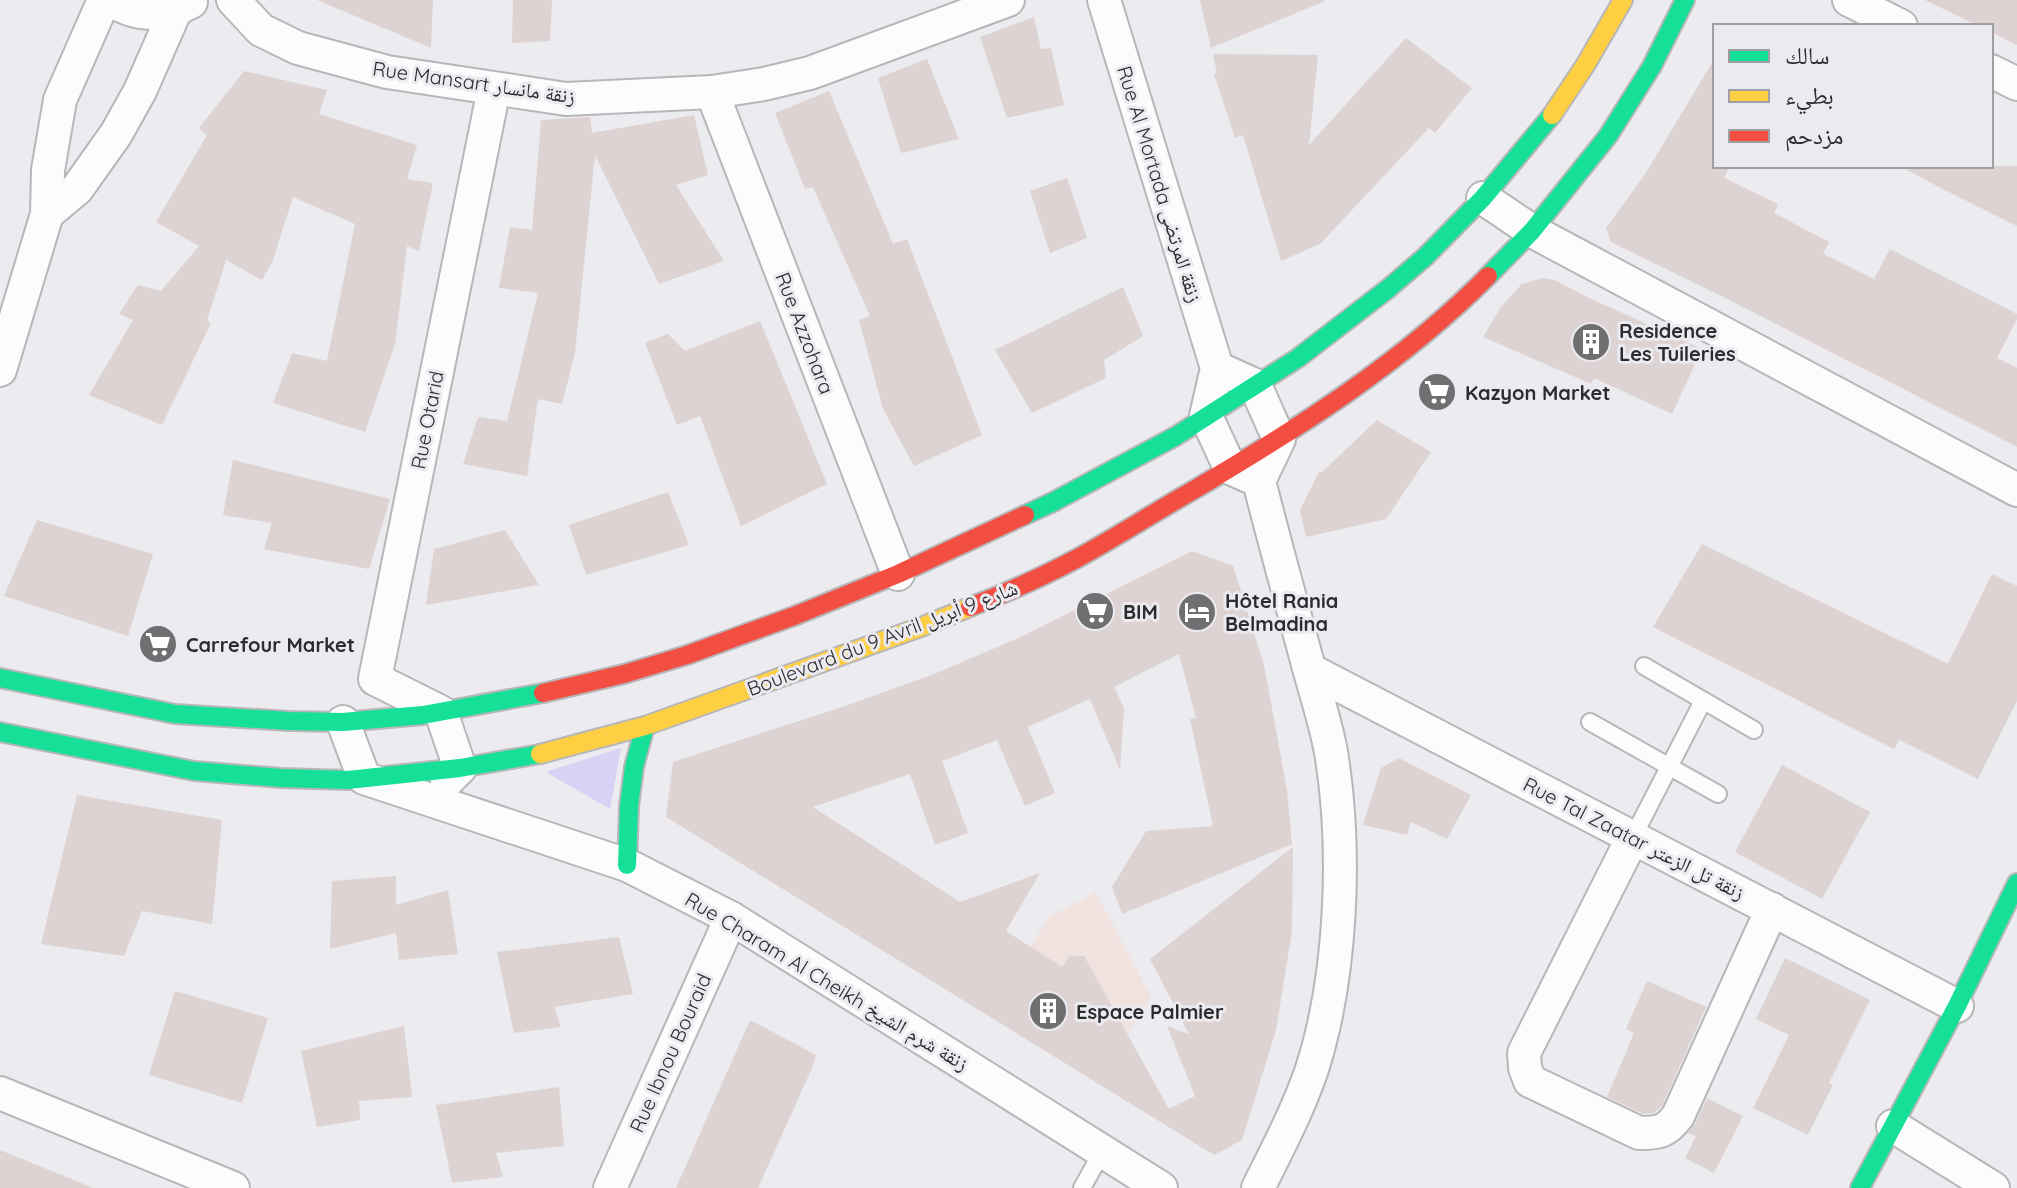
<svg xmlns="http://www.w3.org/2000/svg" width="2017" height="1188" viewBox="0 0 2017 1188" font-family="Quicksand,'Noto Naskh Arabic',sans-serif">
<rect width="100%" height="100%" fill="#ecebef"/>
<polygon fill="#f0e2df" points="1096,892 1151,997 1097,1083 987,1014 1049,917"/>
<polygon fill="#d8d2f4" points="621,748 610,809 549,774 548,771"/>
<g fill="#ddd3d2">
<polygon points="317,0 433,0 431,48"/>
<polygon points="513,0 552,0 550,41 512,43"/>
<polygon points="1200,0 1324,0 1325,1 1211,48"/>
<polygon points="1925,0 2017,0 2017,45 1991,32 1991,26 1978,26"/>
<polygon points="1034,17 1041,49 1051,48 1064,105 1007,118 980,37"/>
<polygon points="1406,38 1472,88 1435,133 1429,128 1320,244 1281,261 1243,135 1235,138 1214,74 1217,73 1213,54 1318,55 1309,145"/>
<polygon points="1715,58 1715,166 1730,166 1724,178 1778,204 1774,213 1829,242 1823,254 1874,279 1890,249 2017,314 2017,319 1997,358 2017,368 2017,447 1729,300 1611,242 1606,228 1644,176"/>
<polygon points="927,59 959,139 901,153 878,78"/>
<polygon points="244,71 327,90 319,114 417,145 407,179 433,183 419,251 407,246 395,344 365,432 273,403 292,353 327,361 355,224 293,197 273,260 262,280 226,260 207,321 211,323 162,425 89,395 133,320 119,314 138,285 161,291 199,246 156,222 207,135 199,128"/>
<polygon points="829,91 893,244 907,239 982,435 914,466 883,409 859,320 870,316 813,187 805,189 775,113"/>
<polygon points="694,115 708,175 676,185 724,261 659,284 595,155 575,353 562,404 538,399 527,476 463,464 478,417 507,421 538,293 499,288 510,227 532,230 541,120 590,117 592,133"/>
<polygon points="1900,166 2017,166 2017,226 1937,186"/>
<polygon points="1067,178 1087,238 1050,253 1030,191"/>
<polygon points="1542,278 1555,280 1587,297 1702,349 1672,414 1594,378 1591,384 1483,337 1501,307 1522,284"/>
<polygon points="1123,287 1143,336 1104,360 1106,378 1032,413 995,350"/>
<polygon points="760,321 827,484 741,526 700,416 677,425 645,343 668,334 685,351"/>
<polygon points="1377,420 1431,452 1386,519 1306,537 1300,510 1319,472 1322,472"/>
<polygon points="233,460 390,499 369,569 264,549 272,523 223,515"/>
<polygon points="668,492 689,545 586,575 569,525"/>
<polygon points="37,520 153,554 128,636 4,596"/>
<polygon points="505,530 539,585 426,605 434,549"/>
<polygon points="1702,544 1948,664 1992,574 2017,586 2017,701 1978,779 1899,740 1894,749 1653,627"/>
<polygon points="1192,551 1233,566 1264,665 1287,790 1292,844 1122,914 1112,887 1146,831 1213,826 1190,719 1196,718 1179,654 1114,687 1124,708 1120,770 1090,699 1028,727 1055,793 1025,806 997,740 942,761 968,833 935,845 910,774 813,807 960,902 1040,873 1006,931 1062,967 1069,956 1084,956 1169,1109 1195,1096 1167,1026 1189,1034 1150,959 1293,847 1292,931 1276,1030 1242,1140 1214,1155 666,817 673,762 848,705 934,674 1021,637"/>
<polygon points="1399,758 1471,795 1447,839 1411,822 1407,835 1363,825 1381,768"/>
<polygon points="1782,765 1870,812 1822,899 1735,852"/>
<polygon points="77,795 222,820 212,924 142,911 124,956 41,944"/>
<polygon points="396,876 396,905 448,890 458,954 399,960 396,933 330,949 332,881"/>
<polygon points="619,937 633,994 554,1007 561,1027 514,1033 497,952"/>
<polygon points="1785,958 1870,1000 1829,1083 1833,1085 1808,1135 1753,1108 1789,1035 1756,1019"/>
<polygon points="1647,981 1706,1007 1662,1106 1654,1113 1643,1114 1607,1097 1634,1033 1626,1029"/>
<polygon points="175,991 268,1018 242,1103 149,1075"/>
<polygon points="750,1020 816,1055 812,1068 758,1188 676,1188"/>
<polygon points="404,1026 412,1097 359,1101 360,1120 317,1127 301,1051"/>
<polygon points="559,1087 564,1146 496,1153 503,1177 452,1183 436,1105"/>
<polygon points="1707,1098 1743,1116 1714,1173 1685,1158 1696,1136 1688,1133 1695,1124"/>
<polygon points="0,1150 91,1187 90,1188 0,1188"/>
</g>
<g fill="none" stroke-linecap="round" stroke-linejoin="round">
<g stroke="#b7b7ba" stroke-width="20">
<g id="lane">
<polyline points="1644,666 1754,730"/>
<polyline points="1590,722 1718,794"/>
<polyline points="1633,837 1703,701"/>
<polyline points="1082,1188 1102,1152"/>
</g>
</g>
<g stroke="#b7b7ba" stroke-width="36">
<g id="street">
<path d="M111 0C137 17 164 17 191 2"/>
<polyline points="233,0 261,30 298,48 387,72 566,99 712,92 764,84 810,73 1008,0"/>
<polyline points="1104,0 1217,368 1206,416 1230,468 1248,476"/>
<polyline points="1849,0 1901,26"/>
<polyline points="1991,71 2017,84"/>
<polyline points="712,92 898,574"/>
<polyline points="1483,198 1532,231 2017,490"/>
<polyline points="47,214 77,189 116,134 140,91 176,9"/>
<path d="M1217 368 1255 385 1279 439 1259 481C1274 540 1290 598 1306 657 1314 688 1325 720 1331 752 1347 849 1342 978 1311 1072 1297 1112 1277 1150 1258 1188"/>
<polyline points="0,370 47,214 48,170 60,100 104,0"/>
<polyline points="1310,670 1957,1006"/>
<polyline points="343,722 364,778 627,865 731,918 1161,1188"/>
<polyline points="447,781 460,768 441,712 375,679 494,89"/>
<path d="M1633 837 1524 1053 1525 1068 1530 1081 1639 1133C1659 1133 1666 1132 1678 1116L1772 909"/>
<polyline points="0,1093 233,1188"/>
<polyline points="1893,1126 1993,1188"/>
<polyline points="610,1188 731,918"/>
</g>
</g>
<g stroke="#b7b7ba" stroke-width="22">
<g id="fast">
<polyline points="1488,276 1532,231 1608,136 1652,66 1685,0"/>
<polyline points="1025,515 1053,502 1176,436 1298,358 1389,288 1425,257 1483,198 1552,115"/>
<polyline points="0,678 175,714 289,721 343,722 423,715 543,693"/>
<polyline points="0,732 194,771 281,778 348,780 460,768 540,754"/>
<polyline points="627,865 629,806 634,767 645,726"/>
<polyline points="1860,1188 1957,1006 2017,883"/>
</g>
</g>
<g stroke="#b7b7ba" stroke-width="22">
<g id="slow">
<polyline points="1552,115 1586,64 1623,0"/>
<polyline points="540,754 645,726 921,627 970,607"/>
</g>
</g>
<g stroke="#b7b7ba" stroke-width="22">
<g id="jam">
<path d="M970 607C1006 593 1042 577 1076 559 1115 538 1153 513 1192 491 1297 429 1402 363 1488 276"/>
<polyline points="543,693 624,674 687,655 794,616 898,574 1025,515"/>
</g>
</g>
<use href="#lane" stroke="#fcfcfd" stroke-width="16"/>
<use href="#street" stroke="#fcfcfd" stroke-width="32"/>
<use href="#fast" stroke="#16e098" stroke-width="18"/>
<use href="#slow" stroke="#ffcf43" stroke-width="18"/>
<use href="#jam" stroke="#f24e42" stroke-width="18"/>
</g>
<defs>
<g id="building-disc" transform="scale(2)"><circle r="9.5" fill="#6f6f72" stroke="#ebeaf0"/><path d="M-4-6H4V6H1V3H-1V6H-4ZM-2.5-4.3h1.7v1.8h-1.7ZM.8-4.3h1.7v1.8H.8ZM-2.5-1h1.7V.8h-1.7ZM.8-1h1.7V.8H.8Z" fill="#fff"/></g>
<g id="supermarket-disc" transform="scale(2)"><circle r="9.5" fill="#6f6f72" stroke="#ebeaf0"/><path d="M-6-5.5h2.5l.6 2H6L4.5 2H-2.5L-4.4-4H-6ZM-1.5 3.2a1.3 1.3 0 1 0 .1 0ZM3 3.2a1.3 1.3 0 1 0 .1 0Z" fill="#fff"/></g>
<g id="hotel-disc" transform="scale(2)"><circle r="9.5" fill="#6f6f72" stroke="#ebeaf0"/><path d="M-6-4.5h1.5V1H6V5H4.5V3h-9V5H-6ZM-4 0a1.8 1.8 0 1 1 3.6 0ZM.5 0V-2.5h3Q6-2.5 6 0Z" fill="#fff"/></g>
</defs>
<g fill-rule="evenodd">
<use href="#building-disc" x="1591" y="342"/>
<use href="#supermarket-disc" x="1437" y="392"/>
<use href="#supermarket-disc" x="1095" y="611"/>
<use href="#hotel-disc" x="1197" y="612"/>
<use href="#supermarket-disc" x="158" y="644"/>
<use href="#building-disc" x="1048" y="1011"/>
</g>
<g text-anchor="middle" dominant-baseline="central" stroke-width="6" stroke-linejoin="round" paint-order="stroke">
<g font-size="20" fill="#2c2c2e" stroke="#ebeaf0">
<text transform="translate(474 82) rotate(8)">Rue Mansart زنقة مانسار</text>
<text transform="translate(1160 184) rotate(73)">Rue Al Mortada زنقة المرتضى</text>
<text transform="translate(805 333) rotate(69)">Rue Azzohara</text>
<text transform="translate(427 420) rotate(-79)">Rue Otarid</text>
<text transform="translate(882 638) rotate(-21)">Boulevard du 9 Avril شارع 9 أبريل</text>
<text transform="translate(1634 838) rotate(27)">Rue Tal Zaatar زنقة تل الزعتر</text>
<text transform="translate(827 981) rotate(31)">Rue Charam Al Cheikh زنقة شرم الشيخ</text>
<text transform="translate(670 1053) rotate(-66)">Rue Ibnou Bouraid</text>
</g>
<g font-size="20" font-weight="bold" fill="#2c2c2e" stroke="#ebeaf0" text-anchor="start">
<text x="1619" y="330">Residence<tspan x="1619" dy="23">Les Tuileries</tspan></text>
<text x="1465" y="392">Kazyon Market</text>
<text x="1225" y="600">Hôtel Rania<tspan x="1225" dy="23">Belmadina</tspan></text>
<text x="1123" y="611">BIM</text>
<text x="186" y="644">Carrefour Market</text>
<text x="1076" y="1011">Espace Palmier</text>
</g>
</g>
<rect x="1713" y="24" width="280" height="144" fill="#ebeaf0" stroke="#9f9ea2" stroke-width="2"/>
<rect x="1729" y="50" width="40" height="12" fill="#16e098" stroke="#9f9ea2" stroke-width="2"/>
<text x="1785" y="64" font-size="24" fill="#2c2c2e">سالك</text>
<rect x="1729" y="90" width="40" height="12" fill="#ffcf43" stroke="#9f9ea2" stroke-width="2"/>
<text x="1785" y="104" font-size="24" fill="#2c2c2e">بطيء</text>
<rect x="1729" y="130" width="40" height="12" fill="#f24e42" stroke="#9f9ea2" stroke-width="2"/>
<text x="1785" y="144" font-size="24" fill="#2c2c2e">مزدحم</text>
</svg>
